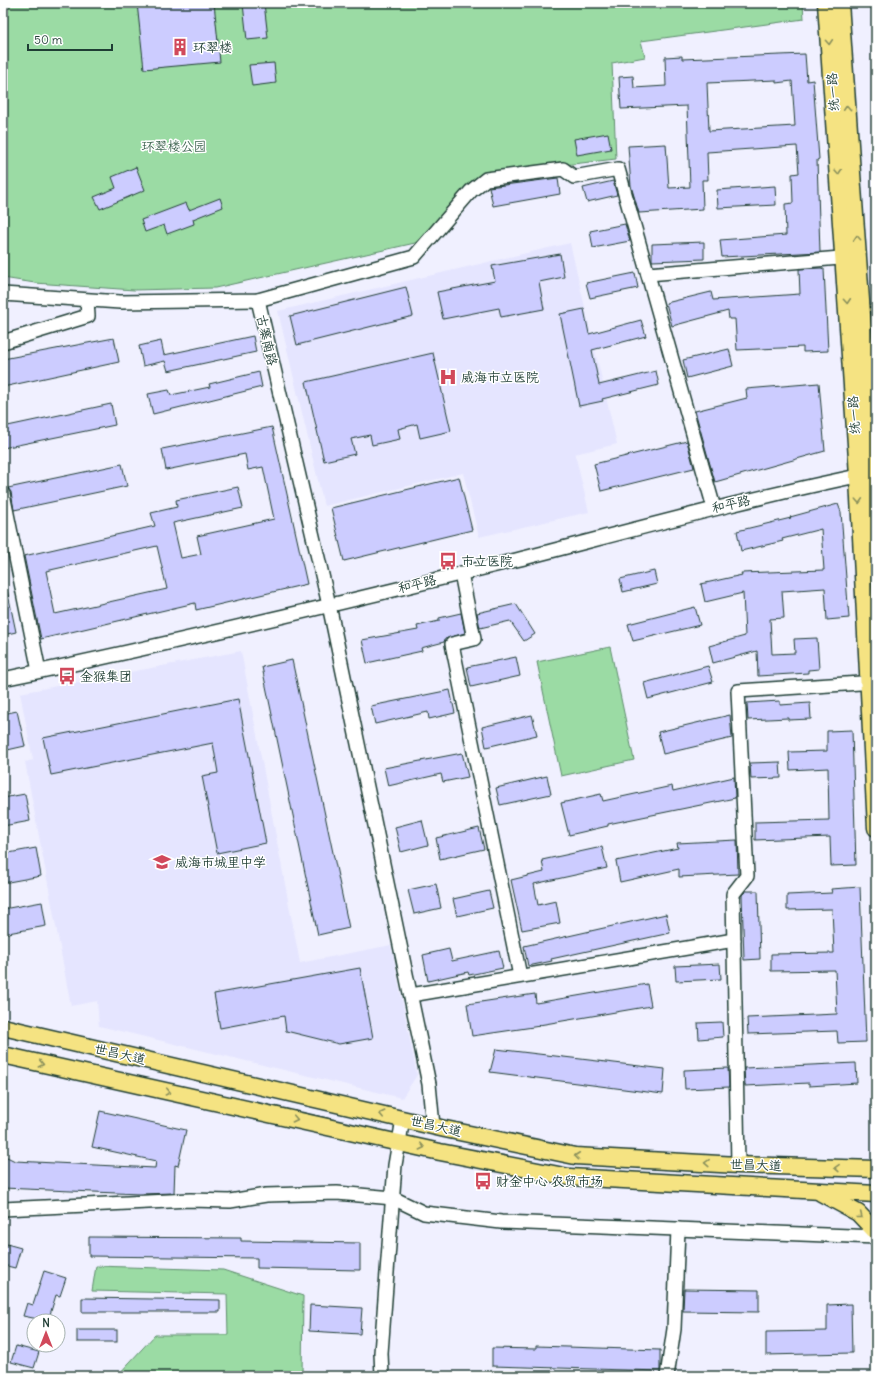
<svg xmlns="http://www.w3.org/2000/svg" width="879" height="1379" viewBox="0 0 879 1379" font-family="Delius,'LXGW WenKai TC',sans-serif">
<rect width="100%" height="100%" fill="#f0f0ff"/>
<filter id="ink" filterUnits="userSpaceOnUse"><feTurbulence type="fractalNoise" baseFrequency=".025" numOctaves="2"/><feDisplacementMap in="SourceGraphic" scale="8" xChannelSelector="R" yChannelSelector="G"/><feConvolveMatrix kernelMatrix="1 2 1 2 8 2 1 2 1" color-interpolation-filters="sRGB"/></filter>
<g filter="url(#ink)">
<g fill="#e5e5ff">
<polygon points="570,243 617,444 575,454 589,512 479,537 463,473 324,506 278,311"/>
<polygon points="241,651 300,963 391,945 417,1075 402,1098 99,1026 97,1001 71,1006 25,762 33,760 20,693"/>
</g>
<g fill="#9bdba4" stroke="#5d8c6c">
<polygon points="3,3 803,3 804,19 641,41 645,57 612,63 616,159 486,174 415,243 215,288 134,290 35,283 3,278"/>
<polygon points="610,647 634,760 561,776 537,662"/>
<polygon points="96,1266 223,1270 303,1296 302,1376 117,1376 155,1335 228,1335 227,1294 92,1291"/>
</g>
<g fill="#ccf" stroke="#1f3d34" fill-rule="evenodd">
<polygon points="137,3 214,3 220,62 144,69"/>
<polygon points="257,3 264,3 268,38 247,40 243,4"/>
<path d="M805 54 807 81 813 80 819 159 817 160 820 252 722 257 720 240 786 235 785 204 793 203 792 174 799 173 797 146 707 152 708 180H702L703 209 639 213 631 186 628 146 666 144 669 188 690 187 687 106 621 109 619 77 633 76 634 88 666 86 665 57 682 56V59ZM776 80V83L792 81 795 126 709 131 707 83Z"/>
<polygon points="274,63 276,83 252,86 249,65"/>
<polygon points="608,133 611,149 577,155 574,139"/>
<polygon points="136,167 145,190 100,209 94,197 116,188 112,177"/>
<polygon points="558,178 560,194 493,206 489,187"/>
<polygon points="613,181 617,195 587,202 583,188"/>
<polygon points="775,186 776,205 718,208 717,190"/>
<polygon points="220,198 223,207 193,219 194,224 167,234 164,225 145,232 141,220 186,203 189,210"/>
<polygon points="625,224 630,241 593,248 590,231"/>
<polygon points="704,242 704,259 652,261 652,244"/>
<polygon points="560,254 564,277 539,282 544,309 501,317 499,308 443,319 437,292 495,281 492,266"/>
<polygon points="821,268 824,269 828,351 803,352 803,347 737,350 735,319 729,319 728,311 672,326 666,303 711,292 713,300 800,294 799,269"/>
<polygon points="635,273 638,288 590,298 586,283"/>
<polygon points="406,287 413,316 297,345 290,316"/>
<polygon points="584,309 589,334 641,320 646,336 592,350 599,385 656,371 659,385 602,399 603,401 579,406 560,314"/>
<polygon points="253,336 256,352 168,371 165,361 143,366 139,346 161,341 164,355"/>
<polygon points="114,338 119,362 3,387 3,359"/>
<polygon points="729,349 733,366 687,378 683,360"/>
<polygon points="433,353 451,431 420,438 417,424 398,429 400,439 372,445 370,435 351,439 355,454 324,461 306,382"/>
<polygon points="259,372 262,387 153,414 148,394 169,390 171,395 210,387 209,384"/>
<polygon points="819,383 825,451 715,482 695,411 747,398 746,389"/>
<polygon points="111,404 115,425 3,448 3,427"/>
<path d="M272 427 307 584 196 610 195 603 41 639 24 556 155 526 151 513 177 507 176 500 238 487 243 508 173 523 181 558 201 554 197 536 274 519 263 467 248 470 245 454 166 470 162 449ZM157 546 167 589 55 614 46 571Z"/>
<polygon points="687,441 694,468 601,491 594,464"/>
<polygon points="122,464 127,486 14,510 11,492 8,488"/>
<polygon points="459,477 472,530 344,561 331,508"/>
<polygon points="838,504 841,512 849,618 827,620 825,588 782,591 784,618 770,619 772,654 795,653 794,639 817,638 819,669 808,670 808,673 758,676 757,651 713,663 709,646 745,636 743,593 705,602 701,584 742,575 741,573 824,570 821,529 782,539 783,541 741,551 737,531 791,518 790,517"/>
<polygon points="654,571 657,584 623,592 620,579"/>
<polygon points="7,589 16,632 3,635 3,590"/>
<polygon points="516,604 535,634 524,641 510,621 480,628 477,613"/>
<polygon points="695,607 700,625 633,641 628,624"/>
<polygon points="461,613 465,633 445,639 444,642 421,648 422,651 367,663 362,640 418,630 417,626 439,621 439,618"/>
<polygon points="516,657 520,676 471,687 467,667"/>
<polygon points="292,660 349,928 318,935 262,667"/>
<polygon points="708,666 713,682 648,699 644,683"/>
<polygon points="450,690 455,713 429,719 428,712 375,724 371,706"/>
<polygon points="238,699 266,843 217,853 202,776 218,773 213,743 51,775 43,738"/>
<polygon points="780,701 780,705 810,703 811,719 788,720 788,718 748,720 747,703"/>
<polygon points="17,711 25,746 3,751 3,714"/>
<polygon points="532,715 537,735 486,747 482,727"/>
<polygon points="730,715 732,738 663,754 658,732"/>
<polygon points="852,730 856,865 831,866 830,837 755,840 755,822 829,820 828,768 790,770 789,752 827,751 827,731"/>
<polygon points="462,753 468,777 443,782 441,774 388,786 384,768"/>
<polygon points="780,762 781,778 751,779 750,763"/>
<polygon points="547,776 551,794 500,805 496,788"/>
<polygon points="734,777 735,798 608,824 608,826 569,835 561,803 601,794 603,801 672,786 673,791"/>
<polygon points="25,794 30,821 3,826 3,798"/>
<polygon points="422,820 428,845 401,852 395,827"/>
<polygon points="479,828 484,849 440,859 436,838"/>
<polygon points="737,840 738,874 679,877 679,869 620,882 616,861 678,848 677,843"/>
<polygon points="602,847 607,868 534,884 538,905 556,901 560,923 522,930 511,880 544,872 542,860"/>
<polygon points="36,848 41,876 3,883 3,854"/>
<polygon points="436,884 441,908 414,914 408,890"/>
<polygon points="860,887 866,1042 838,1043 837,1031 748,1034 747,1018 837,1014 835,970 771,971 771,954 834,953 832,909 787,910 787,895 832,893 831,889"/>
<polygon points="489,891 493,908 457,916 453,899"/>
<polygon points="746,891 758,891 760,959 744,960 742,895"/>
<polygon points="42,902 46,926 3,934 3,909"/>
<polygon points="666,914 670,933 551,959 552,961 528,966 524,946"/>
<polygon points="449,949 452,961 499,951 503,968 469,975 468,972 428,981 423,955"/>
<polygon points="720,964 721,979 676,981 675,966"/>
<polygon points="360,968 373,1038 339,1044 286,1031 284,1016 220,1028 214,994"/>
<polygon points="647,984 651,1006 539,1025 540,1026 472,1036 467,1004 535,994 536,1003"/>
<polygon points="722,1022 723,1037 699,1039 698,1023"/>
<polygon points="496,1049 665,1069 663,1094 490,1072"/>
<polygon points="856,1063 857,1083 809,1086 809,1083 745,1086 744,1068"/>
<polygon points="728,1068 729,1087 685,1089 684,1070"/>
<polygon points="100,1111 186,1130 178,1166 175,1165 174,1193 139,1194 3,1188 3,1155 15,1161 155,1168 156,1161 92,1147"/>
<polygon points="89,1237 241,1238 241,1241 360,1243 360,1270 257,1268 257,1258 89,1256"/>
<polygon points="3,1243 21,1248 15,1268 3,1265"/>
<polygon points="44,1271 66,1278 60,1296 56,1295 48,1321 23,1316 27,1303 33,1305"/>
<polygon points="684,1289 759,1290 759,1312 683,1311"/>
<polygon points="82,1298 220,1300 220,1312 82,1312"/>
<polygon points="851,1304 852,1353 766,1355 766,1332 827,1331 827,1305"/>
<polygon points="310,1305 362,1308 360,1334 309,1331"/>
<rect x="77" y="1330" width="40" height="12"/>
<polygon points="16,1346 39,1352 34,1368 11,1362"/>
<polygon points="536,1346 660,1350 660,1371 492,1366 492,1348 536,1349"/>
</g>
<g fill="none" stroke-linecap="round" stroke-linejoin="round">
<g stroke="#1f3d34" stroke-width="16">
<g id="minor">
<polyline points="648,274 852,257"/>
<polyline points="3,294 120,302 258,300 414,257 471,191 486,179 563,169 574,177 618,169 714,508"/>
<polyline points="258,300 329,605 429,1084 433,1126"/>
<polyline points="3,342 88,316 87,301"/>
<polyline points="3,494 39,671"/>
<polyline points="461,573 474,639 452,644 520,976"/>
<path d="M3 679C175 643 346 602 516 560 633 530 749 498 867 474"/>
<polyline points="411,995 734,940"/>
<polyline points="738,1165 733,894 747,876 738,691 876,682"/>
<polyline points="3,1209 190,1200 230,1201 266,1195 337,1193 393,1198 424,1213 501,1222 876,1237"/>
<polyline points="382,1376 381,1353 395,1165 403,1119"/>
<polyline points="667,1376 674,1329 678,1229"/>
</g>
</g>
<g stroke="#1f3d34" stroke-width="19">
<g id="major">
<polyline points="826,3 857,459 876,828"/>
<polyline points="840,3 872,456 876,560"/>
<polyline points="3,1027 445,1129 575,1156 738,1165 876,1169"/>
<polyline points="3,1055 440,1152 569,1177 876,1194"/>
<polyline points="821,1193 858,1213 876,1232"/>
</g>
</g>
<use href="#minor" stroke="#fff" stroke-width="13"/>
<use href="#major" stroke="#f5e382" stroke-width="16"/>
</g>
<defs><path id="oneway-chevron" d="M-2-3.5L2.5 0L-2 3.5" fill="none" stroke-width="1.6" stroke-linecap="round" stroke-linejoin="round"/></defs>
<g stroke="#8a905b">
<use href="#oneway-chevron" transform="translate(829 42) rotate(86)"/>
<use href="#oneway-chevron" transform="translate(847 108) rotate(-94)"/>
<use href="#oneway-chevron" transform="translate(838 172) rotate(86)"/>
<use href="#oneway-chevron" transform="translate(857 238) rotate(-94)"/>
<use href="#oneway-chevron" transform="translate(847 301) rotate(86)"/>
<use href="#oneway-chevron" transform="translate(859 501) rotate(87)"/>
<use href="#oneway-chevron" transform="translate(41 1064) rotate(13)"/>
<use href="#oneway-chevron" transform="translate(168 1092) rotate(12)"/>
<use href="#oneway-chevron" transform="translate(382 1114) rotate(-167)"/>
<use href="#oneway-chevron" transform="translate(295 1119) rotate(12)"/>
<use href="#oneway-chevron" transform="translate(422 1147) rotate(13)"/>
<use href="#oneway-chevron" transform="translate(577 1156) rotate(-174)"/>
<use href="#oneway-chevron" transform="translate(707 1163) rotate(-177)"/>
<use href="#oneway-chevron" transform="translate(837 1168) rotate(-178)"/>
<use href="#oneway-chevron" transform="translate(860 1216) rotate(39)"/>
</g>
</g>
<defs>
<g id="building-bare" transform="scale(1.38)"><path d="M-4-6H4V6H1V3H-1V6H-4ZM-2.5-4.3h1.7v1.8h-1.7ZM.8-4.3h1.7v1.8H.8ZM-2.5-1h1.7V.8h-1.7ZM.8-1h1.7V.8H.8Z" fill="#d1495b" stroke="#fff" stroke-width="2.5" paint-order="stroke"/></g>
<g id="hospital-bare" transform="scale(1.38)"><path d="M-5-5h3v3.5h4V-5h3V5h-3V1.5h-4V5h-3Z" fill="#d1495b" stroke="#fff" stroke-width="2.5" paint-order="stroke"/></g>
<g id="bus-bare" transform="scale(1.38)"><path d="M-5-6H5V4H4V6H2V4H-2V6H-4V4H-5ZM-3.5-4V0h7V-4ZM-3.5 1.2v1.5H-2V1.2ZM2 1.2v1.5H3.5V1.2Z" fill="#d1495b" stroke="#fff" stroke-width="2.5" paint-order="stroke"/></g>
<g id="school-bare" transform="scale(1.38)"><path d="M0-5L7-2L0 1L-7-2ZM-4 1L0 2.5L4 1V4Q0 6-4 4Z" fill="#d1495b" stroke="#fff" stroke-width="2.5" paint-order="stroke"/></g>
</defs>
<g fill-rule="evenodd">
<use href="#building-bare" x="180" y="47"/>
<use href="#hospital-bare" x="448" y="377"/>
<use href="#bus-bare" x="448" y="561"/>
<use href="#bus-bare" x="67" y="676"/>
<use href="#school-bare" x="162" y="862"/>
<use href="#bus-bare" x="483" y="1181"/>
</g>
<g text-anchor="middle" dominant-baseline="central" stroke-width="3" stroke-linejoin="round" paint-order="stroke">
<g font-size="13" fill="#1f3d34" stroke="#fff" text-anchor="start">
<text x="193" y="47">环翠楼</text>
<text x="461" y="377">威海市立医院</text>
<text x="461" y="561">市立医院</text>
<text x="80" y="676">金猴集团</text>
<text x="175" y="862">威海市城里中学</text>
<text x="496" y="1181">财金中心 农贸市场</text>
</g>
<g font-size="13" fill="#1f3d34" stroke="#fff">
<text transform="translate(833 92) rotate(-94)">统一路</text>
<text transform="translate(267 340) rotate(77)">古寨南路</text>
<text transform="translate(854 415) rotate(-94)">统一路</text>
<text transform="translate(731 504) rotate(-13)">和平路</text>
<text transform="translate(417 584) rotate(-14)">和平路</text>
<text transform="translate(120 1054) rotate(13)">世昌大道</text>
<text transform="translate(436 1126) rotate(13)">世昌大道</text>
<text transform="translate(756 1165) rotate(2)">世昌大道</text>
</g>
<g font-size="13" fill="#3e6450" stroke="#fff">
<text x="174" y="146">环翠楼公园</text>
</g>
</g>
<rect width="879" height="1379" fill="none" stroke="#fff" stroke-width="16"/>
<rect x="8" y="8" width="863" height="1363" fill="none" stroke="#1f3d34" stroke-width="1.5" filter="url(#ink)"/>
<g transform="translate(46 1333)"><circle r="19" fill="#ffffff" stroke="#a5b1ae"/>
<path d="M0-3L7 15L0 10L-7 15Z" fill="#d1495b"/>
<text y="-6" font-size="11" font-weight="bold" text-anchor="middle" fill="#1f3d34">N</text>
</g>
<path d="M28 44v6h84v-6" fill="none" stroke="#1f3d34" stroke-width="2"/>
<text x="34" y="44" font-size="12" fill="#1f3d34" stroke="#ffffff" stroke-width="3" paint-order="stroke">50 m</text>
</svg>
